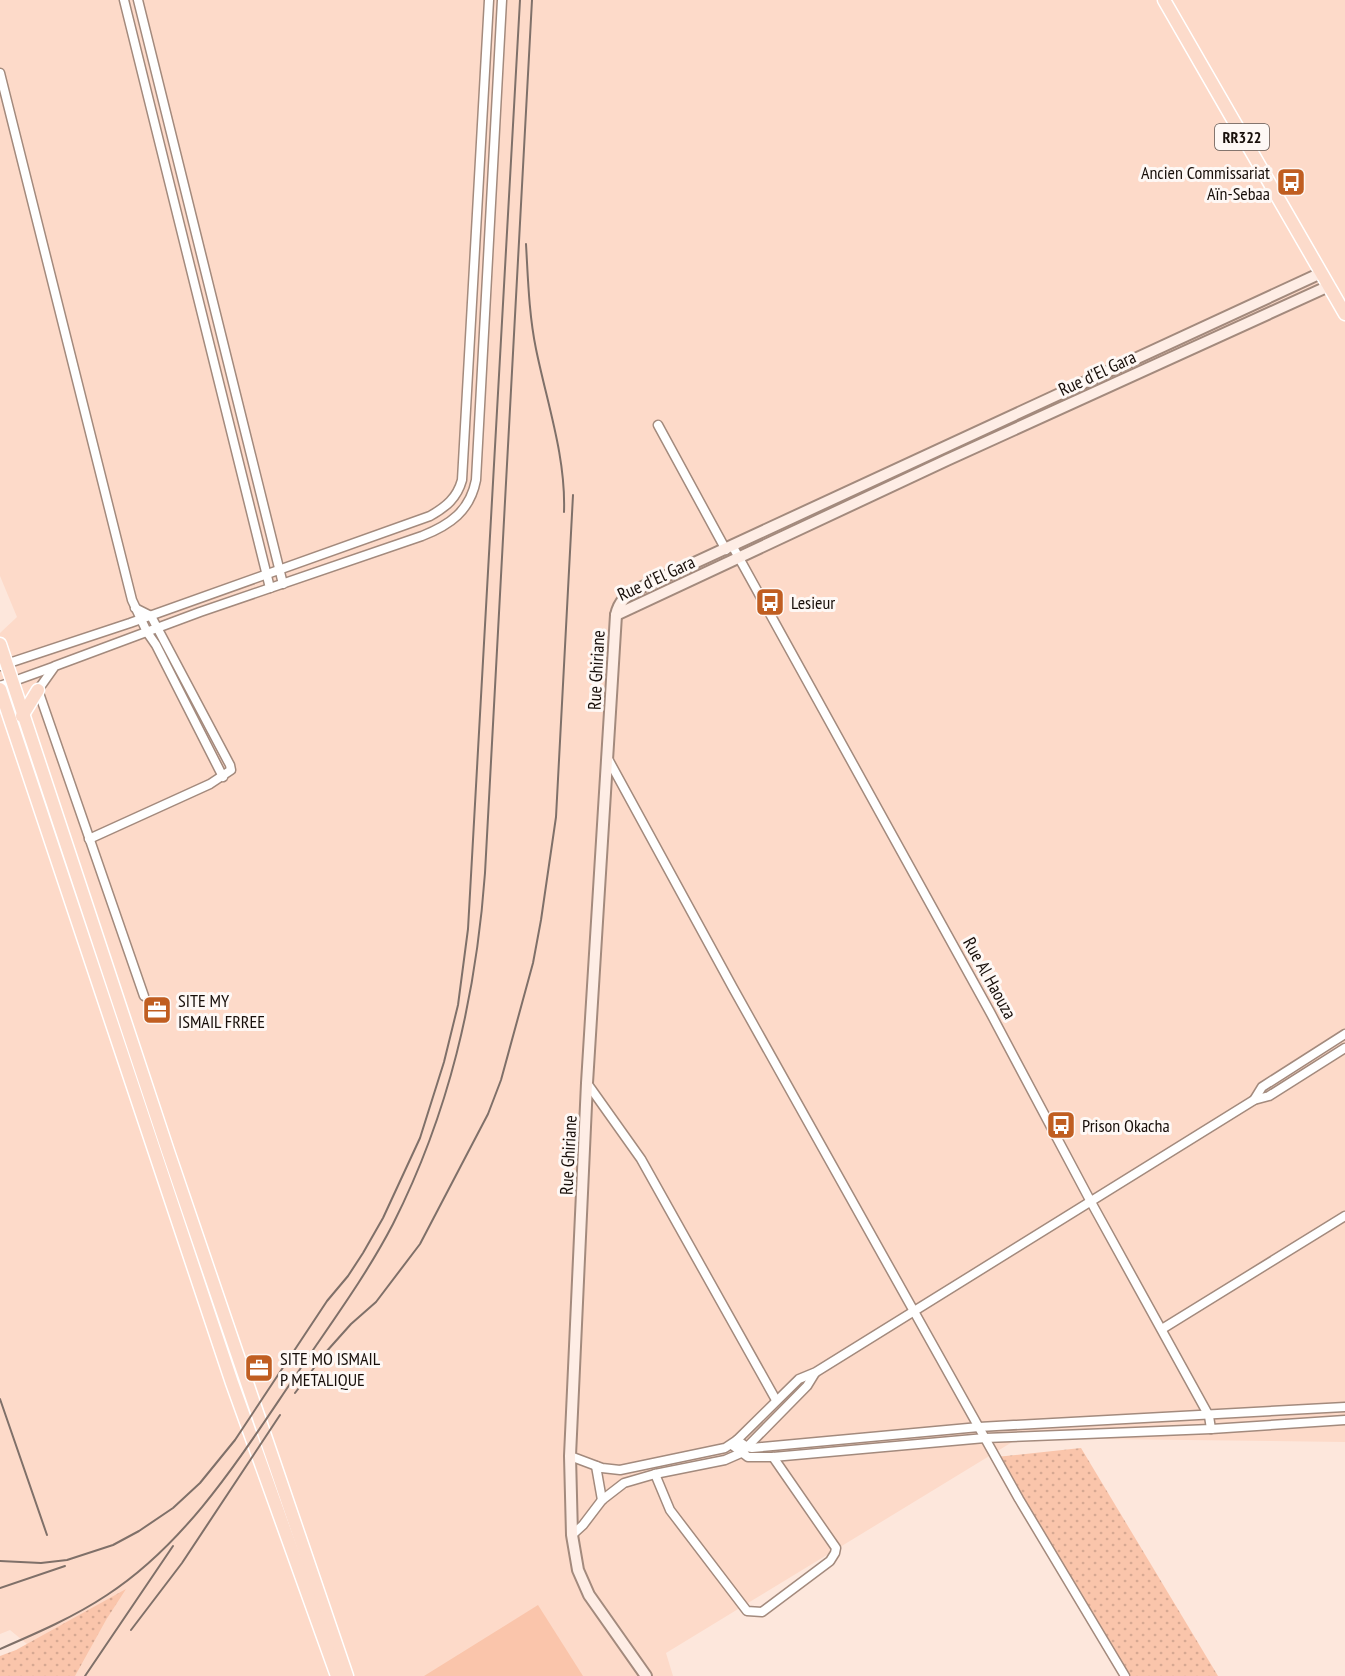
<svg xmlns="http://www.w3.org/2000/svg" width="1345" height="1676" viewBox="0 0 1345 1676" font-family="'PT Sans Narrow',sans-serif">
<defs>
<pattern id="grass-dots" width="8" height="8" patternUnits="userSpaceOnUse" patternTransform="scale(1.5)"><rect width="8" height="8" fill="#fac5ab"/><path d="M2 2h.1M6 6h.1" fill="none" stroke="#d6a892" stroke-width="1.8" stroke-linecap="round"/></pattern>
</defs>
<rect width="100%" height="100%" fill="#fde7dc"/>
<polygon fill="#fddac9" points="0,0 1345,0 1345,1442 1019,1438 666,1653 673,1676 66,1676 10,1630 0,1634 0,633 17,617 0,576"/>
<g fill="url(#grass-dots)">
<polygon points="1081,1448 1218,1676 1125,1676 996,1457"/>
<polygon points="126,1589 106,1620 75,1676 0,1676 0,1656 16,1650"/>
</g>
<polygon fill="#fac5ab" points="538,1605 583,1676 424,1676"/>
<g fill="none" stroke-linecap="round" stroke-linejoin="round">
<g stroke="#a38a7d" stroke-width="11">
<g id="street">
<polyline points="124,0 270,588"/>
<polyline points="138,0 283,584"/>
<polyline points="0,73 132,600 147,632 156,645 223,777"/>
<polyline points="658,425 726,550"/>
<polyline points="733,547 990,1012 1091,1202 1209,1416 1211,1429"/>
<path d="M0 666 130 623 430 516C446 507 457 498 462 480L489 0"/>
<polyline points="0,686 53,667"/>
<polyline points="607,757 733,988 1019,1499 1125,1676"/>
<polyline points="89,839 210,784 231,770 230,765 151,616 135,608"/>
<path d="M144 996 38 690 55 666 200 612 422 536C450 525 470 511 476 480L502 0"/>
<polyline points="587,1083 641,1159 776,1400"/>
<polyline points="1254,1100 1262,1087 1345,1034"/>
<polyline points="1162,1329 1345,1216"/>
<polyline points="737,1440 747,1447 752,1448 979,1427 1345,1407"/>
<polyline points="732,1445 748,1457 773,1457 985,1438 1211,1429 1345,1420"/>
<polyline points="570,1456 602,1468 620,1470 725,1448 737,1440 799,1379 816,1372 1254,1100 1269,1096 1345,1048"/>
<polyline points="596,1466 602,1500"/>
<polyline points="655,1474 670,1510 747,1611 762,1612 830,1561 835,1553 836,1548 773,1457"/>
<polyline points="572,1535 583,1525 602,1500 624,1483 655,1474 725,1460 741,1453 807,1386 815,1373"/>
</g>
</g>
<g stroke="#a38a7d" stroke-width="14">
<g id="secondary">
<polyline points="616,615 947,460 1329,286"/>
<path d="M646 1676 589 1595 578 1570 572 1535 570 1456 587 1083 616 615C619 601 626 596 638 589L1321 273"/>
</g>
</g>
<g stroke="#fff" stroke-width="15">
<g id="primary">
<polyline points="1164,0 1345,314"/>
<polyline points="0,644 168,1151 347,1676"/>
<polyline points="0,689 232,1383 337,1676"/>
<polyline points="22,716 38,690"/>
</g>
</g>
<use href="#street" stroke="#fff" stroke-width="8"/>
<use href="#secondary" stroke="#feede5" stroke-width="10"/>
<use href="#primary" stroke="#fcdbcb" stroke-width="12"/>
<g stroke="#7f7069" stroke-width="2">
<path d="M526 244C528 279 529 315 536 349 547 403 566 457 564 512"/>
<polyline points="295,1393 326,1352 351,1324 376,1302 420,1244 488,1114 501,1080 533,963 541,920 556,817 573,495"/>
<polyline points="0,1399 47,1535"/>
<polyline points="0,1561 41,1563 67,1560 113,1545 139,1531 173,1508 200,1483 235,1440 327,1301 348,1276 363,1253 383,1218 420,1138 444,1062 458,1005 468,929 520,0"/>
<polyline points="0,1588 65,1566"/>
<polyline points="131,1630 182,1563 280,1415"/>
<path d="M0 1649C37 1633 74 1617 107 1595 188 1542 241 1456 294 1378 328 1327 365 1278 393 1224 449 1113 476 997 485 873L532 0"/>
<polyline points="85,1676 173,1546"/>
</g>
</g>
<defs>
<g id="bus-square" transform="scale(1.5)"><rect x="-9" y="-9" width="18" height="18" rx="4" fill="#c05e21" stroke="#fef8f5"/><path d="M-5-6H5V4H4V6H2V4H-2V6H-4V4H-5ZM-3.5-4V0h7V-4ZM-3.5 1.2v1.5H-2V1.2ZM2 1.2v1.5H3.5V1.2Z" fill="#fff"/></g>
<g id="office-square" transform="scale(1.5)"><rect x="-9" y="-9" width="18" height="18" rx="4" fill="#c05e21" stroke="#fef8f5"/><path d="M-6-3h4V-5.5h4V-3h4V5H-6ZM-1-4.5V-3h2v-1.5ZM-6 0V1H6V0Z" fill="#fff"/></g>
</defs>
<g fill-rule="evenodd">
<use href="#bus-square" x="1291" y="182"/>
<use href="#bus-square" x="770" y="602"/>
<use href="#office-square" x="157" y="1010"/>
<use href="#bus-square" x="1061" y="1125"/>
<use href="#office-square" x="259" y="1368"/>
</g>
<g text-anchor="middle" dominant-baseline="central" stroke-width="6" stroke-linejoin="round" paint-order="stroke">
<rect fill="#fef8f5" stroke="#5c5450" stroke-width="1.5" x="1215" y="124" width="54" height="26" rx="4.5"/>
<g font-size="16" font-weight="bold" fill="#170e09">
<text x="1242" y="137">RR322</text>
</g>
<g font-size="18" fill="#170e09" stroke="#fef8f5" text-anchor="start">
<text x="1270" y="172" text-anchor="end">Ancien Commissariat<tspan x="1270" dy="21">Aïn-Sebaa</tspan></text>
<text x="791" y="602">Lesieur</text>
<text x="178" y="1000">SITE MY<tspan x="178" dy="21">ISMAIL FRREE</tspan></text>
<text x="1082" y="1125">Prison Okacha</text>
<text x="280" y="1358">SITE MO ISMAIL<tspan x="280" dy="21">P METALIQUE</tspan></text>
</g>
<g font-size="18" fill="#170e09" stroke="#fef8f5">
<text transform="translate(1097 373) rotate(-25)">Rue d'El Gara</text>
<text transform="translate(656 578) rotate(-25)">Rue d'El Gara</text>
<text transform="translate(596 670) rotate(-87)">Rue Ghiriane</text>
<text transform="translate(990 978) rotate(61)">Rue Al Haouza</text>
<text transform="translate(568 1155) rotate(-87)">Rue Ghiriane</text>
</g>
</g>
</svg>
